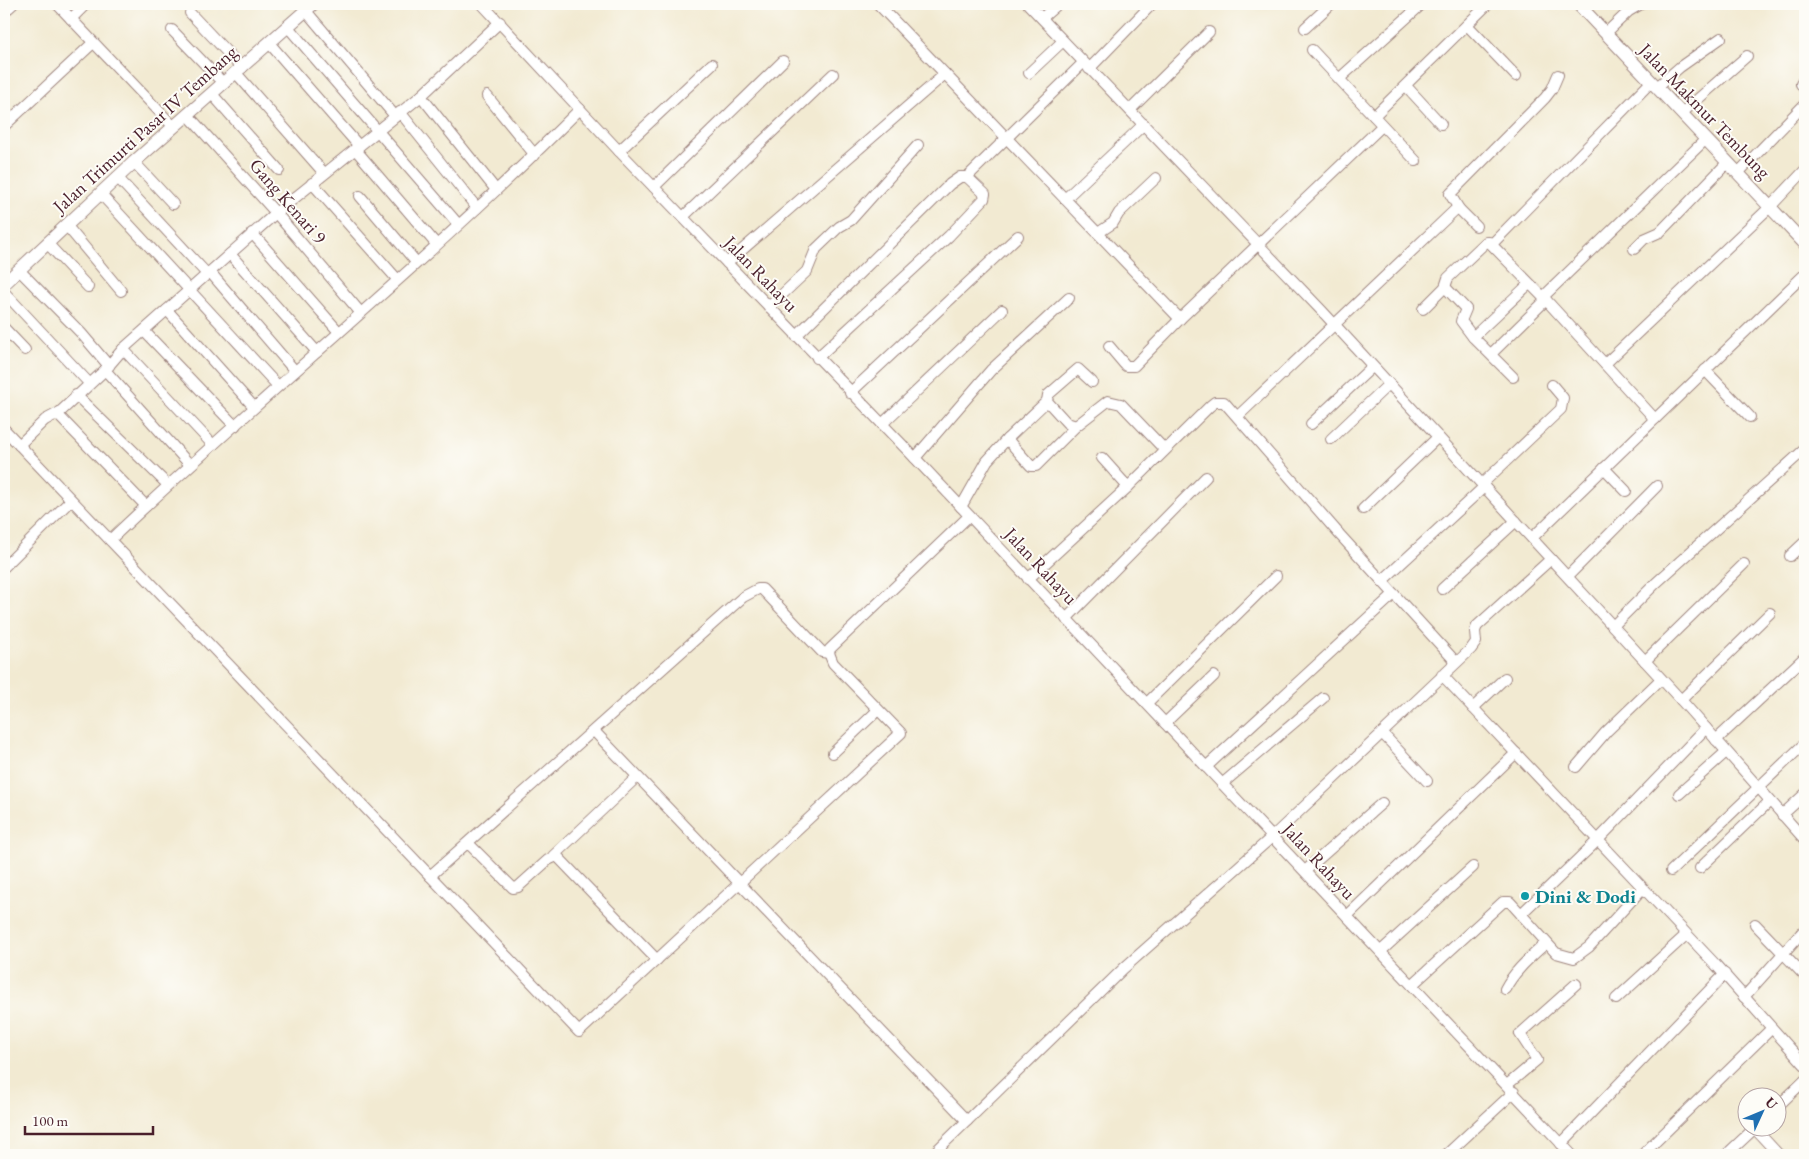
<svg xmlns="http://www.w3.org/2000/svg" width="1809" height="1159" viewBox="0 0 1809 1159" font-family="'EB Garamond',serif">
<rect width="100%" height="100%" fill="#fdfcf7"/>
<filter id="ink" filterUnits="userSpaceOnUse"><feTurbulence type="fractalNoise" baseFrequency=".02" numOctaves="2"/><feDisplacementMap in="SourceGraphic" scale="10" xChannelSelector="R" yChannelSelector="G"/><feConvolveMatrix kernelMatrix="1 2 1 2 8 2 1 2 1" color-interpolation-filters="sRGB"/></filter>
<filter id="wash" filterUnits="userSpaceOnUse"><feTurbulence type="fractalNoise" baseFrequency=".0096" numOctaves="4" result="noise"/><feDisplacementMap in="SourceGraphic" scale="20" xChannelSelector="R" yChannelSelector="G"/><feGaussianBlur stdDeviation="1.12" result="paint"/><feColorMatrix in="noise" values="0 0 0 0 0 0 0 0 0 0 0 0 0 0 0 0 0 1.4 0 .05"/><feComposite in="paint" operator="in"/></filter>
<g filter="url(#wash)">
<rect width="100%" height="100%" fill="#f2ead2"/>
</g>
<g filter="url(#ink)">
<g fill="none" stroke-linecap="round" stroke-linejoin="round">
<g stroke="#9e847e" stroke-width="12">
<g id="minor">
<polyline points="57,4 174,127"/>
<polyline points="482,4 619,151 915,458 1572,1155"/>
<polyline points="878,4 1180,319"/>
<polyline points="1028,4 1322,311 1681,700 1805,840"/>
<polyline points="306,11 395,116"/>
<polyline points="4,12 13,4"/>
<polyline points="190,13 242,68"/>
<polyline points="1042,18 1058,4"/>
<polyline points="71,19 86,4"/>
<polyline points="1467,25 1516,76"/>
<polyline points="288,27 458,224"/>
<polyline points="1305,28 1331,4"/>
<polyline points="172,30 224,84"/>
<polyline points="1606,33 1629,11 1641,4"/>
<polyline points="270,44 359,146"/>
<polyline points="1312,50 1416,161"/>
<polyline points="1089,69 1152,4"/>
<polyline points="236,73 324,173"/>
<polyline points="1029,73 1063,41"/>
<polyline points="1340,78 1422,4"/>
<polyline points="1805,78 1801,84 1805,90"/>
<polyline points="1406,86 1441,124"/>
<polyline points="1657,87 1680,67 1721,38"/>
<polyline points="212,94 279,170"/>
<polyline points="421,96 496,190"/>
<polyline points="487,96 535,155"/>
<polyline points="1130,110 1209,32"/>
<polyline points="400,112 477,208"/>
<polyline points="1682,113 1747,56"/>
<polyline points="188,115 276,213 360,312"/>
<polyline points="1374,116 1488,4"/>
<polyline points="4,126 93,43"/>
<polyline points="355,149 436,244"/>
<polyline points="619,151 712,64"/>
<polyline points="134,162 173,204"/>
<polyline points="1738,173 1805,104"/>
<polyline points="117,177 207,274"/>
<polyline points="312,183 397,279"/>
<polyline points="654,187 783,61"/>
<polyline points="100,193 277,385"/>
<polyline points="360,196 416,262"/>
<polyline points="1065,199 1144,124"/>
<polyline points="1459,209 1450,194 1545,98 1552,89 1558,75"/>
<polyline points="683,217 833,74"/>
<polyline points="66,225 121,291"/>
<polyline points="252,233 339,332"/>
<polyline points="1098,233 1113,223 1119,213 1156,178"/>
<polyline points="47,243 88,287"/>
<polyline points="1492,244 1651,82"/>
<polyline points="1634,249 1644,239 1660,232 1728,162"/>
<polyline points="230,254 317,352"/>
<polyline points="727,263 945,74"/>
<polyline points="19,270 81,333 109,366"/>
<polyline points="210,272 295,371"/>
<polyline points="1445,287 1466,309 1461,321 1473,337"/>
<polyline points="4,292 89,383"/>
<polyline points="1543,297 1706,139"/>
<polyline points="769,307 807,271 816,249 839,227 851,220 918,145"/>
<polyline points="1423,309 1445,287 1448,278 1486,242 1489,242 1546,300 1655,419"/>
<polyline points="167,310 254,407"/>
<polyline points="4,328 25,350"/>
<polyline points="144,331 235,426"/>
<polyline points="796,336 950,184 960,177 967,177"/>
<polyline points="1109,346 1126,366 1134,366 1180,319 1382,126"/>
<polyline points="123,349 213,445"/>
<polyline points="1491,354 1546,300"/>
<polyline points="817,358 949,236 984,199 985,194 967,177 1083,63"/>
<polyline points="1605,364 1771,206 1805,170"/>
<polyline points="105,370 190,465"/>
<polyline points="1705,370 1750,417"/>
<polyline points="1513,377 1473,337 1529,284"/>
<polyline points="850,393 1018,236"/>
<polyline points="76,395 168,485"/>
<polyline points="1047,401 1007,439 1031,466 1036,466 1076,426 1108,401 1121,404 1164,449"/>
<polyline points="57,414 146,506"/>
<polyline points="1238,416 1455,210 1459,209 1476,226"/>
<polyline points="882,424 1002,310"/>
<polyline points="1311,424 1372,367"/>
<polyline points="1076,426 1067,423 1047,401 1048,395 1078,369 1092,382"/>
<polyline points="4,429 579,1032 901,733 833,663 829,653"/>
<polyline points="1331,439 1389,384"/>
<polyline points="19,445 45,420 60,412 105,370 123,349 276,213 421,96 500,22"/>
<polyline points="915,458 991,370 1069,298"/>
<polyline points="1102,458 1128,487"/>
<polyline points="1604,468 1626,491"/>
<polyline points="1482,484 1561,409 1563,398 1552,385"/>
<polyline points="961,507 987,461 1007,439"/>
<polyline points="1363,509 1438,437"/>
<polyline points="1532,538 1805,274"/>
<path d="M110 540C264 393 430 260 580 109"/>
<polyline points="1790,556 1805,542"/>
<polyline points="4,567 71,500"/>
<polyline points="1568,576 1657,486"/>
<polyline points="1028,579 1128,487 1210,406 1215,402 1224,402 1340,535 1456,662"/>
<polyline points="1382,581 1484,487"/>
<polyline points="1442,589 1516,521"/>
<polyline points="1066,619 1206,477"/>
<polyline points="1613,626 1656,583 1805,449"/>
<polyline points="829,653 830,649 969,516"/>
<polyline points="1645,661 1744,564"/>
<polyline points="1442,675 1715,964 1805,1065"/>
<polyline points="1681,700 1770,613"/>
<polyline points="1147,703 1276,576"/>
<polyline points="1473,708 1505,678"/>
<polyline points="1165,723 1214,676"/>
<polyline points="594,731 967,1121"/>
<polyline points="1382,733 1427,781"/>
<polyline points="1716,740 1805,657"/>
<polyline points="833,753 878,710"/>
<polyline points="1206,767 1394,594"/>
<polyline points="1576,767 1606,732 1661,679"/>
<polyline points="1222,784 1323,698"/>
<polyline points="1679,794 1726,752"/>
<polyline points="1782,815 1805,794"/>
<polyline points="468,843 513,888 518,887 548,860 557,856 657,960"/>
<polyline points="553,856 637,777"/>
<polyline points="1700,868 1770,801"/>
<polyline points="1305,871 1382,803"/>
<polyline points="1671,871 1805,743"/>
<polyline points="430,876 743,597 758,589 762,589 822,652 829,653"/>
<polyline points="1521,914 1597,841 1706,728"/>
<polyline points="1347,916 1516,753"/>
<polyline points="1755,924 1805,976"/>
<polyline points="1381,951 1473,867"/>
<polyline points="1412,985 1503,902 1510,902 1556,953 1574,958 1589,947 1642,889"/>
<path d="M1505 989C1515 970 1530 958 1546 943"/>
<polyline points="1744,997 1805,929"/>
<polyline points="1616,999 1686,935"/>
<polyline points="1507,1085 1537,1060 1520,1034 1576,984"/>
<polyline points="1776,1108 1805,1080"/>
<polyline points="1755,1129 1779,1155"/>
<polyline points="1561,1144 1725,974"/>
<polyline points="932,1155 1124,968 1272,837 1471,649 1476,642 1475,631 1477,626 1551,559"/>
<polyline points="1446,1155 1514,1092"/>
<polyline points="1642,1155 1771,1029"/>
<polyline points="1726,1155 1757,1126"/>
</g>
</g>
<g stroke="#9e847e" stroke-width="14">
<g id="tertiary">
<polyline points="1578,4 1805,244"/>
<polyline points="4,284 134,162 313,4"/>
</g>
</g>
<use href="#minor" stroke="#fff" stroke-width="10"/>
<use href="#tertiary" stroke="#fff" stroke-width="12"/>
</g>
</g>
<circle fill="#0f9aa8" stroke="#fdfcf7" stroke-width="2" cx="1525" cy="896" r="5"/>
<g text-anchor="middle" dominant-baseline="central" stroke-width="4" stroke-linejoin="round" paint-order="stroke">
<g font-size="19" fill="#4a1f2b" stroke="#fdfcf7">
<text transform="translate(1705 111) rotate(46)">Jalan Makmur Tembung</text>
<text transform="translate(145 129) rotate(-42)">Jalan Trimurti Pasar IV Tembang</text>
<text transform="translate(288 201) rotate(49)">Gang Kenari 9</text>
<text transform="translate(761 274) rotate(46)">Jalan Rahayu</text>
<text transform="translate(1041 566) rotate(47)">Jalan Rahayu</text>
<text transform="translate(1319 861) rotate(47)">Jalan Rahayu</text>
</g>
<g font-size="19" font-weight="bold" fill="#0d838f" stroke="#fdfcf7" text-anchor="start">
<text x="1535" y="896">Dini &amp; Dodi</text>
</g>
</g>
<rect width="1809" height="1159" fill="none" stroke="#fdfcf7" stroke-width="20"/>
<g transform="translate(1762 1112) rotate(46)"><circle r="24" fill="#fdfcf7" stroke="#b5a4a5"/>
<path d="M0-4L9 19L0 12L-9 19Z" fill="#1f6fb2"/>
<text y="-8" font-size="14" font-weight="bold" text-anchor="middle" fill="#4a1f2b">U</text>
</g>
<path d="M25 1126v8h128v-8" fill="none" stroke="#4a1f2b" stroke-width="2.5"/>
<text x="32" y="1126" font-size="15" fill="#4a1f2b" stroke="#fdfcf7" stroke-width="4" paint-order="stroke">100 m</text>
</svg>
